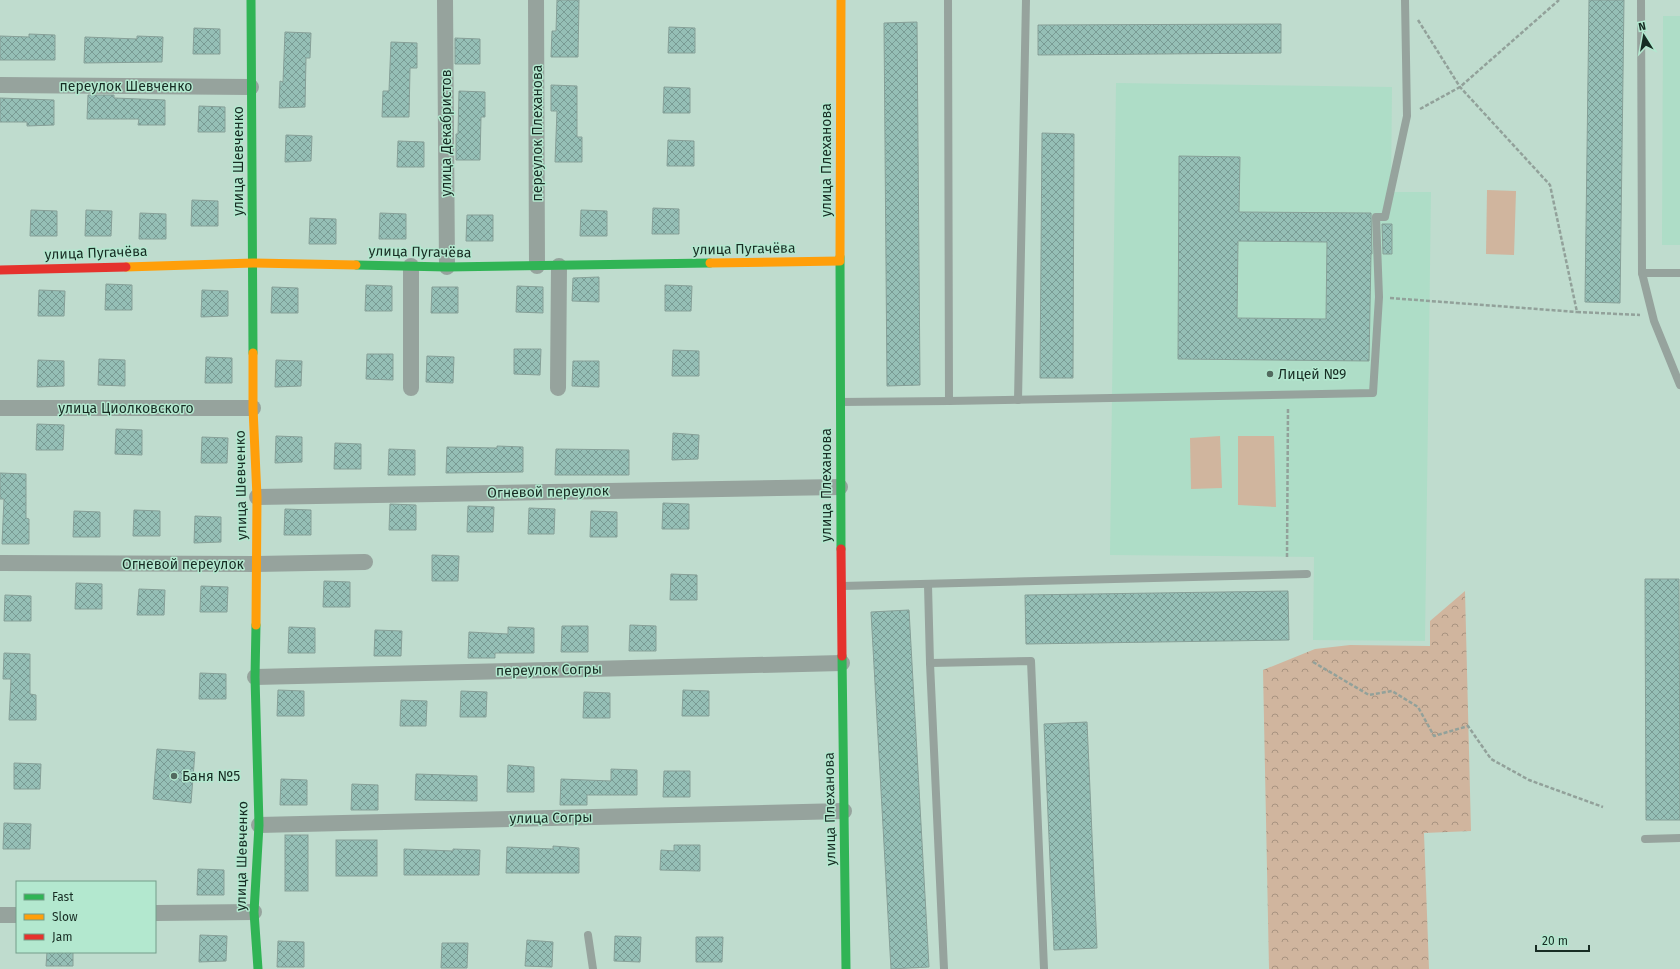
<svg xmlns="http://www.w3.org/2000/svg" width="1680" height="969" viewBox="0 0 1680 969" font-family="'Fira Sans',sans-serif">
<defs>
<pattern id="forest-crowns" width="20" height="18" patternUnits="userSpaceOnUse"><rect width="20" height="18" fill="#d0b59e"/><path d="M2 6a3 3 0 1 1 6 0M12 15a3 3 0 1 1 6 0" fill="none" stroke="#a89380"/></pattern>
<pattern id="building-cross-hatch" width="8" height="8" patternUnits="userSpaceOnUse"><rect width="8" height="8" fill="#95bfb6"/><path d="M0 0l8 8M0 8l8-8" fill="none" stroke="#799b94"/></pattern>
</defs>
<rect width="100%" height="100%" fill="#bfdcce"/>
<g fill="#aeddc7">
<polygon points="1663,16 1680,16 1680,245 1662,245"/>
<polygon points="1116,83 1392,87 1391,192 1431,192 1425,641 1313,640 1314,557 1110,555"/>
</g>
<polygon fill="url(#forest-crowns)" points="1465,591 1471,831 1424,833 1429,969 1269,969 1263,670 1315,649 1350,645 1430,646 1430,621"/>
<g fill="#d0b59e">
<polygon points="1487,190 1516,191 1514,255 1486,254"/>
<polygon points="1220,436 1222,488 1191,489 1190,438"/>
<polygon points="1238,436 1274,436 1276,507 1238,505"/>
</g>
<g fill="url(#building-cross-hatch)" stroke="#87a098" fill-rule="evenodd">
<polygon points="557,0 579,0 578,57 551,57 552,31 556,31"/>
<polygon points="1589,0 1624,0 1620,303 1585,302"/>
<polygon points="917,22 920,385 887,386 884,23"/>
<polygon points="1281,24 1281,53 1038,55 1038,25"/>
<polygon points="669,27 695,28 695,53 668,53"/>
<polygon points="194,28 220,29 220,54 193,54"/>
<polygon points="285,32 311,33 310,58 306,58 305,107 279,108 280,81 283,82"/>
<polygon points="29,34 55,35 55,60 0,60 0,36 29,37"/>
<polygon points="137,36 163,37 162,62 84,63 85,37 137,39"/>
<polygon points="455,38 480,39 480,64 455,64"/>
<polygon points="391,42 417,43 417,68 410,68 409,117 382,117 383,91 389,91"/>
<polygon points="551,85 577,86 577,137 582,137 582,162 555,162 557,111 551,111"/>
<polygon points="664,87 690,88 690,113 663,113"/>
<polygon points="459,91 485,92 485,117 481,117 480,160 456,160 456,134 458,134"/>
<polygon points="88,95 114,95 114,98 165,100 165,125 138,125 139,119 87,119"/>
<polygon points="0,98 54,100 54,125 27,126 27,122 0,122"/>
<polygon points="199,106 225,107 225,132 198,132"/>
<polygon points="1042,133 1074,134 1073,378 1040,378"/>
<polygon points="286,135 312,136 311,161 285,162"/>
<polygon points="668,140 694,141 694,166 667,166"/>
<polygon points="398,141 424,142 424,167 397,167"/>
<path d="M1179 156 1240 157 1239 212 1371 213 1372 254H1371L1369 361 1178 359ZM1238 241 1327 242 1326 319 1237 318Z"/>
<polygon points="192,200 218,201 218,226 191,226"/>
<polygon points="653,208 679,209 679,234 652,234"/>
<polygon points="31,210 57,211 57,236 30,236"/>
<polygon points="86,210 112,211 111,236 85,236"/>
<polygon points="581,210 607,211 607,236 580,236"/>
<polygon points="140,213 166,214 166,239 139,239"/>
<polygon points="380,213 406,214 406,239 379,239"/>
<polygon points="467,215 493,215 493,241 466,241"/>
<polygon points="310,218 336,219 336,244 309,244"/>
<polygon points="1382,224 1392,224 1392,254 1383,254"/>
<polygon points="599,277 599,302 572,301 573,278"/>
<polygon points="106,284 132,285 132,310 105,310"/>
<polygon points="366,285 392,286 392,311 365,311"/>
<polygon points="665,285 692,286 691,311 665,311"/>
<polygon points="517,286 543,287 543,313 516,312"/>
<polygon points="272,287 298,288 298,313 271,313"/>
<polygon points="432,287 458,287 458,313 431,313"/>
<polygon points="39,290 65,291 64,316 38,316"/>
<polygon points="202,290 228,291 228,316 201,317"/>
<polygon points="514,349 541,349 540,375 514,374"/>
<polygon points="673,350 699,351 699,376 672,376"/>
<polygon points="367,354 393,354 393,380 366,379"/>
<polygon points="427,356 454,357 453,383 426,382"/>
<polygon points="206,357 232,358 232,383 205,383"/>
<polygon points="99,359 125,360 125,386 98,385"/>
<polygon points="38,360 64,361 64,386 37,387"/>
<polygon points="276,360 302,361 301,386 275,387"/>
<polygon points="573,361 599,361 599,387 572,386"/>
<polygon points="37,424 64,425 63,450 36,450"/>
<polygon points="116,429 142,430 142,455 115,454"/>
<polygon points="673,433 699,435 698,459 672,460"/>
<polygon points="276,436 302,437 302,462 275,463"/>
<polygon points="202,437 228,438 227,463 201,463"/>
<polygon points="335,443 361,444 361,469 334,469"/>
<polygon points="497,446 523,447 523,472 446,473 447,447 497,448"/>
<polygon points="389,449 415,450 415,475 388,475"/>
<polygon points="556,449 629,450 629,475 555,475"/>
<polygon points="0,473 26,474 26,518 29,519 29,544 2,544 4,499 0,499"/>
<polygon points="663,503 689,504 689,529 662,529"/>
<polygon points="390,504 416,505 416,530 389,530"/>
<polygon points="468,506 494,507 493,532 467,532"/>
<polygon points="529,508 555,509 554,534 528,534"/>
<polygon points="285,509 311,510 311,535 284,535"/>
<polygon points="134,510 160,511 160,536 133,536"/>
<polygon points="74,511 100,512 100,537 73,537"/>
<polygon points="591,511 617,512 617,537 590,537"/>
<polygon points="195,516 221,517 221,542 194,543"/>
<polygon points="432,555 459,556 458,581 432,581"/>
<polygon points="671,574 697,575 697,600 670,600"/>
<polygon points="1645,579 1679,579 1680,820 1646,820"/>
<polygon points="324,581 350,582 350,607 323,607"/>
<polygon points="76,583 102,584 102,609 75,609"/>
<polygon points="201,586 228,587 227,612 200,612"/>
<polygon points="139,589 165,590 164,615 137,615"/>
<polygon points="1288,591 1289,640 1026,644 1025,595"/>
<polygon points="5,595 31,596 31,621 4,621"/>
<polygon points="909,610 929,967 891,969 871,612"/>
<polygon points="630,625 656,626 656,651 629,651"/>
<polygon points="562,626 588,626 588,652 561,652"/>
<polygon points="289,627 315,628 315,653 288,653"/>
<polygon points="508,627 534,628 534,653 495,653 495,658 468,658 469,632 508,634"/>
<polygon points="375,630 402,631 401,656 374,656"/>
<polygon points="4,653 30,654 30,694 36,695 36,720 9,720 11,679 3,679"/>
<polygon points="200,673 226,674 226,699 199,699"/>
<polygon points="278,690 304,691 304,716 277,716"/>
<polygon points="683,690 709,691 709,716 682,716"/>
<polygon points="461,691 487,692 486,717 460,717"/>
<polygon points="584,692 610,693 610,718 583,718"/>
<polygon points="401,700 427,701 426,726 400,726"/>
<polygon points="1087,722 1097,948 1054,950 1044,724"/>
<polygon points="157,749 195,752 191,803 153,799"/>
<polygon points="14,763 41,764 40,789 14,789"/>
<polygon points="508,765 534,767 534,792 507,792"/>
<polygon points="611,769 637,770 637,795 587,795 587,805 560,805 561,779 611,781"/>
<polygon points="664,771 690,771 690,797 663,797"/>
<polygon points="416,774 477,776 477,801 415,800"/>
<polygon points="281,779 307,780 307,805 280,805"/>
<polygon points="352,784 378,785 378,810 351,810"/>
<polygon points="4,823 31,824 30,849 3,849"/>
<rect x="285" y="835" width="23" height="56"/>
<rect x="336" y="840" width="41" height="36"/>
<polygon points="674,845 700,845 700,871 660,870 661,850 674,851"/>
<polygon points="553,846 579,848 579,873 506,873 507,847 553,849"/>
<polygon points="404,849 453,851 453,849 480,850 479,875 404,875"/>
<polygon points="198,869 224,870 224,895 197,895"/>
<polygon points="200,935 227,936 226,961 199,962"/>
<polygon points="615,936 641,937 640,962 614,961"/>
<polygon points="696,937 723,937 722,962 696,962"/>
<polygon points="527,940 553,942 552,967 525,966"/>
<polygon points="278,941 304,942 304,967 277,967"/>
<polygon points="442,943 468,943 467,968 441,968"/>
<polygon points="47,952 73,952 73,966 46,966"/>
</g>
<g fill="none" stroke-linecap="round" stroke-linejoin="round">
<g stroke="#92a19a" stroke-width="2.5" stroke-dasharray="4 2" stroke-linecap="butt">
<polyline points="1418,20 1460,87 1550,185 1577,312 1640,315"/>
<polyline points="1420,109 1460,87 1559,0"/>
<polyline points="1390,298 1577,312"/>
<polyline points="1287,557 1288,407"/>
<polyline points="1313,662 1369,695 1392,691 1418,707 1434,736 1468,726 1491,759 1529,780 1603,807"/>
</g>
<g stroke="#96a39d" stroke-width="8">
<polyline points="948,0 949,401"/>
<polyline points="1641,0 1642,273 1654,321 1680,385"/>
<polyline points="1642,273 1680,273"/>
<polyline points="1018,400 1026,0"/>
<polyline points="840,402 949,401 1373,393 1379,297 1376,217 1385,217 1407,116 1405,0"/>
<polyline points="928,585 930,663 944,969"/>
<polyline points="842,586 1307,574"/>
<polyline points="930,663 1031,661 1044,969"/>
<polyline points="1645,839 1680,838"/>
<polyline points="588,935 593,969"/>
</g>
<g stroke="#96a39d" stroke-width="16">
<polyline points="445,0 447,267"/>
<polyline points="536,0 537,266"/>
<polyline points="0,85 251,87"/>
<polyline points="411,388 411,266"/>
<polyline points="558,388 559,266"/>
<polyline points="0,408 253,408"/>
<polyline points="257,497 840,487"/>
<polyline points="0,563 256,564 365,562"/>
<polyline points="255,677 842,663"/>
<polyline points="259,825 844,811"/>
<polyline points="155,913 254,912"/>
<polyline points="0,915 17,915"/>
</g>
<g stroke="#30b455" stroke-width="9">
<polyline points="251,0 253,353"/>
<polyline points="840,257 841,549"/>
<polyline points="356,265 447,267 710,263"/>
<polyline points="256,625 255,677 259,825 254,912 258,969"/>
<polyline points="842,656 846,969"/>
</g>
<g stroke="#ff9f0a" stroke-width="9">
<polyline points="840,257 841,0"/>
<polyline points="710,263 840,261"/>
<polyline points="126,267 253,263 356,265"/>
<polyline points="253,353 253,408 257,497 256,625"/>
</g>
<g stroke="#e5322d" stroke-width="9">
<polyline points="0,270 126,267"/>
<polyline points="841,549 842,656"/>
</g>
</g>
<g fill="#526a5f" stroke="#b3e8cf" stroke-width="1.5">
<circle cx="1270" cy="374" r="4"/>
<circle cx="174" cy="776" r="4"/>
</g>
<g text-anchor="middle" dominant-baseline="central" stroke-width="3" stroke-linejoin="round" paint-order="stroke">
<g font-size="14" fill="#172c23" stroke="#b3e8cf">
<text x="126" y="86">переулок Шевченко</text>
<text transform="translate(446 133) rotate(-90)">улица Декабристов</text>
<text transform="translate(537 133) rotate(-90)">переулок Плеханова</text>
<text transform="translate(826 160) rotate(-90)">улица Плеханова</text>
<text transform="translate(238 161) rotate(-90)">улица Шевченко</text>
<text transform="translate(744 249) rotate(-1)">улица Пугачёва</text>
<text transform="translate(420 252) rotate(1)">улица Пугачёва</text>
<text transform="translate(96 253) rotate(-2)">улица Пугачёва</text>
<text x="126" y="408">улица Циолковского</text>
<text transform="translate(241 485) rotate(-91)">улица Шевченко</text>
<text transform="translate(826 485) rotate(-90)">улица Плеханова</text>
<text transform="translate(548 492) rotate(-1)">Огневой переулок</text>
<text x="183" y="564">Огневой переулок</text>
<text transform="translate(549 670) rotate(-1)">переулок Согры</text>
<text transform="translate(830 809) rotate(-91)">улица Плеханова</text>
<text transform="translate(551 818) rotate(-1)">улица Согры</text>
<text transform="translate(242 856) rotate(-89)">улица Шевченко</text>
</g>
<g font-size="14" fill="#172c23" stroke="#b3e8cf" text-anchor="start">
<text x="1278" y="374">Лицей №9</text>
<text x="182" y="776">Баня №5</text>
</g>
</g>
<rect x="16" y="881" width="140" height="72" fill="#b3e8cf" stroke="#759d8a"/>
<rect x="24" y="894" width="20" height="6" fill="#30b455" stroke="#759d8a"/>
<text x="52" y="901" font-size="12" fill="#172c23">Fast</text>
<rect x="24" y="914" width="20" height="6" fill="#ff9f0a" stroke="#759d8a"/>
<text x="52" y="921" font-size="12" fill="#172c23">Slow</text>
<rect x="24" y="934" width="20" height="6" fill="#e5322d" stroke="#759d8a"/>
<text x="52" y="941" font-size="12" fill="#172c23">Jam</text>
<g transform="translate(1644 36) rotate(349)" stroke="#b3e8cf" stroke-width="3" paint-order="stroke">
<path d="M0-3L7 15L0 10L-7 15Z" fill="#172c23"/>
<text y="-6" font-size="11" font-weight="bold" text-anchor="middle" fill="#172c23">N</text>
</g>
<path d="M1536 945v6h53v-6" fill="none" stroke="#172c23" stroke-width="2"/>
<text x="1542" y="945" font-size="12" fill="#172c23" stroke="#b3e8cf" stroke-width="3" paint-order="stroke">20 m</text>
</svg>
